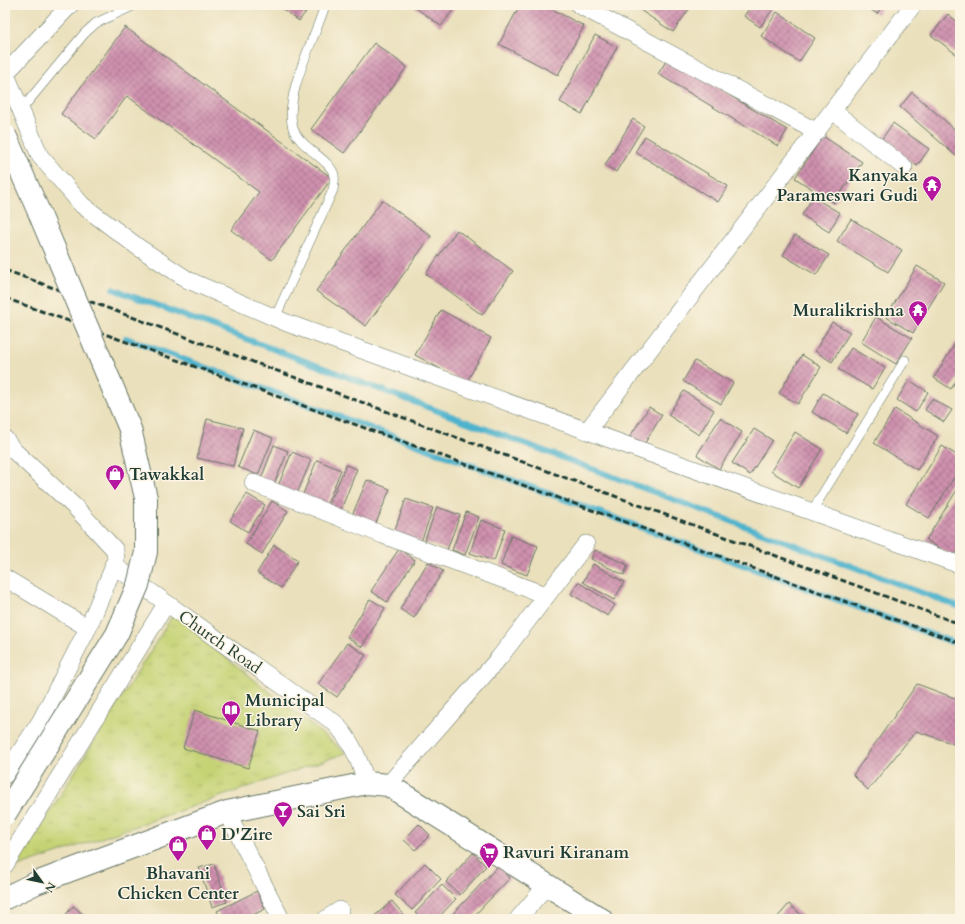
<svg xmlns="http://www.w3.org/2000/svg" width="965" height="924" viewBox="0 0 965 924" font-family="Cardo,serif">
<defs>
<pattern id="park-tufts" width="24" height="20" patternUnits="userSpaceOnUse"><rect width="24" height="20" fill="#c6d375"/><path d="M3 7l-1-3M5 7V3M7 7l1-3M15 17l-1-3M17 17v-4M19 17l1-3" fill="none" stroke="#aab666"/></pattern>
<pattern id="building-cross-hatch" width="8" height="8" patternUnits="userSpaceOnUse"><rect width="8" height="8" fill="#cf90ae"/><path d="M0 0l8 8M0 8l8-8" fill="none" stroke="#a7778e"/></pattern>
</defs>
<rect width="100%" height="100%" fill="#fcf5e5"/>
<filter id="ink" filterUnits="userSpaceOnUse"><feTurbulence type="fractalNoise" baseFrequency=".025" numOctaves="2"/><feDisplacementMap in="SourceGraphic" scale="8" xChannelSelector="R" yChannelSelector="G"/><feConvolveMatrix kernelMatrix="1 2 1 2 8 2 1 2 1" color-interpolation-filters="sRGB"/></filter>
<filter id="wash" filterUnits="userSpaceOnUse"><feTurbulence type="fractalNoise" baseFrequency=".012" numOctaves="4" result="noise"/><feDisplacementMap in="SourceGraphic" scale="16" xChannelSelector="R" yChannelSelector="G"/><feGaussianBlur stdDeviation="0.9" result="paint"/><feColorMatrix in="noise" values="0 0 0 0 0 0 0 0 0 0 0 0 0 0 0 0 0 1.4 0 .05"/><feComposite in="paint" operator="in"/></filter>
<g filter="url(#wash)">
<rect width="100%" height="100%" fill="#eae0bc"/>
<polygon fill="url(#park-tufts)" stroke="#728854" points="173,615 346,753 15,868"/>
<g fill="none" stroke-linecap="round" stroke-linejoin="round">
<g stroke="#4eb3cc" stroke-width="6">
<polyline points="113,289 960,607"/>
<polyline points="126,338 960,645"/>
</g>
</g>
<g id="blocks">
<g fill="url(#building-cross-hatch)">
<polygon points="277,5 311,5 299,21"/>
<polygon points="412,5 457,5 441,26"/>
<polygon points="520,5 544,5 584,26 558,75 499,44"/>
<polygon points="643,5 692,5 673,32 640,10"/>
<polygon points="752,5 776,5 760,27 744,16"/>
<polygon points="864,5 883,5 877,14"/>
<polygon points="777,12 815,38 799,62 761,36"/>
<polygon points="948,14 960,24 960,57 931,35"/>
<polygon points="125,27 332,178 272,260 231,230 259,192 127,96 96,139 61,114"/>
<polygon points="595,35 617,47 582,114 560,102"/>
<polygon points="374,43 407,67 344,153 311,129"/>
<polygon points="668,58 787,130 778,146 658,74"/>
<polygon points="912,92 960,134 960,151 956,156 900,107"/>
<polygon points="633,119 644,126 616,172 605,165"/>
<polygon points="893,123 929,149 917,166 881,140"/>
<polygon points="645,136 728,186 718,202 635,152"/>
<polygon points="823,136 862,162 834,203 795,178"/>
<polygon points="813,197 840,213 829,232 802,215"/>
<polygon points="382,200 431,236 366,326 316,291"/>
<polygon points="851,219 902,250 888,272 837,241"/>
<polygon points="457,230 513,271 482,315 426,274"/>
<polygon points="795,235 829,255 816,275 783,255"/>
<polygon points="917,266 944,282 913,333 886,317"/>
<polygon points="441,310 491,338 466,383 415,355"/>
<polygon points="876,317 912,338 896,364 861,342"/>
<polygon points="832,322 850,332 832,362 815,351"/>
<polygon points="956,342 960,344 960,374 951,389 934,378"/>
<polygon points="851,348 885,368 872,389 838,369"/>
<polygon points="802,355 821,367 798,404 779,393"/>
<polygon points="695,361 733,383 721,404 683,381"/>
<polygon points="909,380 928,392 916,412 897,400"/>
<polygon points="684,391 714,410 699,435 668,415"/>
<polygon points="823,393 858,414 846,433 812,412"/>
<polygon points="932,399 952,410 944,422 925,410"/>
<polygon points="649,407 662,415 643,446 629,438"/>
<polygon points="895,409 938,436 917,470 874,443"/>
<polygon points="720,418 742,432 719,469 697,455"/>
<polygon points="207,419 243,428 233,466 197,458"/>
<polygon points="754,429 772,440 750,475 732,463"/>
<polygon points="253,430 273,438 258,475 238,467"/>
<polygon points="795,432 822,449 798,488 771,471"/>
<polygon points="274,445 288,451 274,484 261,479"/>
<polygon points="942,446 960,457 960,468 929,518 906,504"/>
<polygon points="292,452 311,460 297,494 278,486"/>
<polygon points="317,460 341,470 327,504 303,494"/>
<polygon points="346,465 357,469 340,512 328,507"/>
<polygon points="367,480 390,489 374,528 351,518"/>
<polygon points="960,485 960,547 954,557 926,540"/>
<polygon points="247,494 265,505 248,532 230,521"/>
<polygon points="406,499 433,508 421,542 394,532"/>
<polygon points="272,501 288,511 262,554 246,544"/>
<polygon points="437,507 460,515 447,550 424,542"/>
<polygon points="466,512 479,517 465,555 452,550"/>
<polygon points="481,520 505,529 494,561 470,553"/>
<polygon points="511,536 538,546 527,575 501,565"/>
<polygon points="274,545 298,560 281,588 257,573"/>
<polygon points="399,549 415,560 387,602 371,591"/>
<polygon points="595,550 628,565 624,575 591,559"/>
<polygon points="428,562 443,571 414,618 400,609"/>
<polygon points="593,564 624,582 614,600 583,582"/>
<polygon points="578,582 615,605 608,616 571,594"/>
<polygon points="370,599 385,608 362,647 347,637"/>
<polygon points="347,643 366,655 337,697 318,684"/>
<polygon points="917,684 960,700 960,746 916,731 868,790 853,775"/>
<polygon points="195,710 260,731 248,768 183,748"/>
<polygon points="419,824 430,835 415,850 404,840"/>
<polygon points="473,853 486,866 460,895 446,882"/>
<polygon points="425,863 441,879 412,910 395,895"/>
<polygon points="214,864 227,902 212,907 199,868"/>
<polygon points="498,866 510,878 471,919 448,919"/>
<polygon points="442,885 456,899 437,919 422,919 415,913"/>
<polygon points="257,891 265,909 245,919 221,919 217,911"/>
<polygon points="392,901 407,919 371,919"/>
<polygon points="789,904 806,919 776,919"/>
<polygon points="73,906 89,919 57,919 60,915 63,918"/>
</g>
</g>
</g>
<g filter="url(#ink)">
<use href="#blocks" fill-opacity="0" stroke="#667664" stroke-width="1"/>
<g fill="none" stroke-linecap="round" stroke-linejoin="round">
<g stroke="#667664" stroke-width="10">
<g id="lane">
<polyline points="21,110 84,34 96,23 135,5"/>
<path d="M275 318 333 190C334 185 335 180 334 175 330 158 295 146 292 124 286 90 315 39 325 5"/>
<polyline points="812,511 905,360"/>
</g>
</g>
<g stroke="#667664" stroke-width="18">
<g id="street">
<polyline points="579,5 817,132"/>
<polyline points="5,72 40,156 82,205 138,247 188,280 287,323 960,565"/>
<polyline points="5,74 70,5"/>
<polyline points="833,111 904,167"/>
<polyline points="588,430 913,5"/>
<polyline points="5,439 13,450 75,507 115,550 116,561 88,628 40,722 5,775"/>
<polyline points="253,483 383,535 545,595"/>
<path d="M113 565 335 723C353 743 358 758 367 783"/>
<polyline points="5,578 88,628"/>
<polyline points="388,785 499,658 586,544"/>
<polyline points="227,812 281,919"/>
<polyline points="5,865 166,604"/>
<polyline points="326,919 340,910"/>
<polyline points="518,919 547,885"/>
</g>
</g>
<g stroke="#667664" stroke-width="24">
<polyline id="secondary" points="5,898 36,883 227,812 367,783 388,785 601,919"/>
</g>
<use href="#lane" stroke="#fff" stroke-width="9"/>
<use href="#street" stroke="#fff" stroke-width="17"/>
<use href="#secondary" stroke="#fff" stroke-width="22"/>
<g stroke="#1f3d34" stroke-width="3" stroke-dasharray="6 3" stroke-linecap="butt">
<polyline points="5,270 960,624"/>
<polyline points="5,298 960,643"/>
</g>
<g stroke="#667664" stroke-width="24" stroke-linecap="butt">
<polyline id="secondary-bridge" points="5,135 38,210 130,429 146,498 146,552 138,585 117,634 5,814"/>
</g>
<use href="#secondary-bridge" stroke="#fff" stroke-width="22"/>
</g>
</g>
<defs>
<g id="temple-pin" transform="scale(1)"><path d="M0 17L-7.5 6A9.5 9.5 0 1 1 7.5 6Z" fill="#b5179e" stroke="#fcf5e5"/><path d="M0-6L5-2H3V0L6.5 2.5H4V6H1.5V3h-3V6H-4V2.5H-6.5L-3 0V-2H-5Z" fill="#fff"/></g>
<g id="shop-pin" transform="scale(1)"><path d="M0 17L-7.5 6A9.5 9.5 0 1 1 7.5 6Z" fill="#b5179e" stroke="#fcf5e5"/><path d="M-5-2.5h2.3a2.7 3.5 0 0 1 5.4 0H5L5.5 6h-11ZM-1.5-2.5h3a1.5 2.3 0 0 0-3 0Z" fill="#fff"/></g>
<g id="library-pin" transform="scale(1)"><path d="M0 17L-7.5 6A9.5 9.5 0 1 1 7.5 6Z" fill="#b5179e" stroke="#fcf5e5"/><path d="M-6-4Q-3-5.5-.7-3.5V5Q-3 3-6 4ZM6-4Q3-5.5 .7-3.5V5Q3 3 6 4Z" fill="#fff"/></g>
<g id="bar-pin" transform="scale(1)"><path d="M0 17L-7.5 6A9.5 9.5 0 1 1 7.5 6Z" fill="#b5179e" stroke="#fcf5e5"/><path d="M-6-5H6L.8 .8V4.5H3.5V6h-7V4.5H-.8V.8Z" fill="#fff"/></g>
<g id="supermarket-pin" transform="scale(1)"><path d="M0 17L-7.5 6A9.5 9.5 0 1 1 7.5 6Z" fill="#b5179e" stroke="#fcf5e5"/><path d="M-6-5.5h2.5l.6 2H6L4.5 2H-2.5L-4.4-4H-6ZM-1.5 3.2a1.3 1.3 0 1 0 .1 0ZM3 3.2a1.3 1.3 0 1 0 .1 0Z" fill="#fff"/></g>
</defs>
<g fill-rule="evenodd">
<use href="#temple-pin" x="932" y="185"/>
<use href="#temple-pin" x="918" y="310"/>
<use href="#shop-pin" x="115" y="474"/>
<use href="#library-pin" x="231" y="710"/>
<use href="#bar-pin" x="283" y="811"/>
<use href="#shop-pin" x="207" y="834"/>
<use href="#shop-pin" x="178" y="845"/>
<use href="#supermarket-pin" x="489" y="852"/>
</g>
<g text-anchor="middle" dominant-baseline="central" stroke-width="3" stroke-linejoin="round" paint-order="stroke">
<g font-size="17" font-weight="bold" fill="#1f3d34" stroke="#fcf5e5" text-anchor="start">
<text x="918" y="175" text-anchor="end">Kanyaka<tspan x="918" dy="20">Parameswari Gudi</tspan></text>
<text x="904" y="310" text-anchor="end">Muralikrishna</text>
<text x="129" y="474">Tawakkal</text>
<text x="245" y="700">Municipal<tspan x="245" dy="20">Library</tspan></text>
<text x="297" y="811">Sai Sri</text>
<text x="221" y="834">D'Zire</text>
<text x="503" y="852">Ravuri Kiranam</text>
<text x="178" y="873" text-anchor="middle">Bhavani<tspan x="178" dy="20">Chicken Center</tspan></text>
</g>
<g font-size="17" fill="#1f3d34" stroke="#fcf5e5">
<text transform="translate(220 642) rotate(35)">Church Road</text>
</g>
</g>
<rect width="965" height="924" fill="none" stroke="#fcf5e5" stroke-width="20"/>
<g transform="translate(42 882) rotate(123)" stroke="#fcf5e5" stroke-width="3" paint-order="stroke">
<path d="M0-3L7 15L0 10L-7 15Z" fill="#1f3d34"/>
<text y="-6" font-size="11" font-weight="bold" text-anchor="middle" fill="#1f3d34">N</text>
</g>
</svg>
